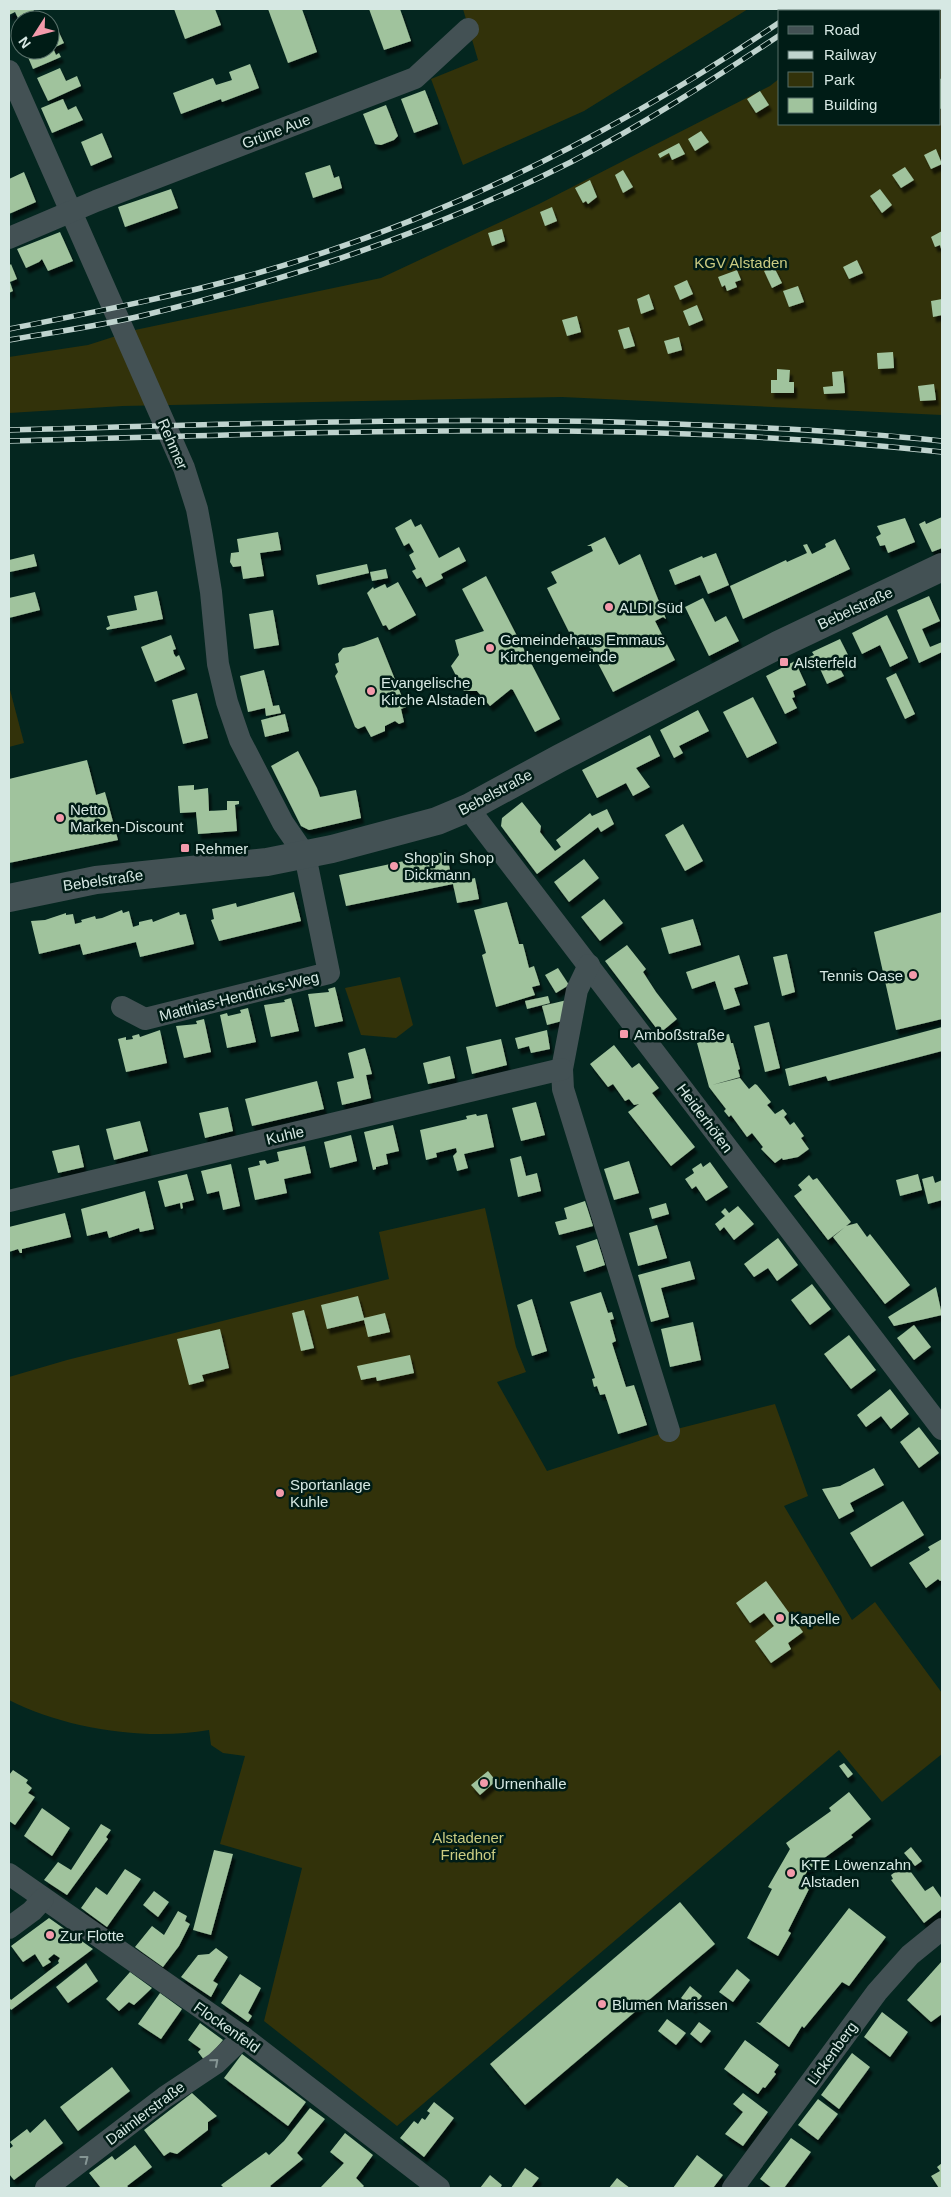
<svg xmlns="http://www.w3.org/2000/svg" width="951" height="2197" viewBox="0 0 951 2197" font-family="Arial,sans-serif">
<defs>
<filter id="shadow"><feDropShadow dx="3" dy="5.5" stdDeviation="1" flood-color="#0009"/></filter>
</defs>
<rect width="100%" height="100%" fill="#04261f"/>
<g fill="#32320a">
<polygon points="463,9 748,9 584,111 463,165 431,79 478,60"/>
<polygon points="868,9 942,9 942,415 562,397 123,406 9,413 9,357 88,345 135,330 381,278 539,204 770,86 780,78 780,124 940,124 940,11 865,11"/>
<polygon points="9,686 24,743 9,747"/>
<polygon points="400,977 413,1025 396,1038 361,1035 345,988"/>
<path d="M485 1208 516 1347 526 1372 497 1382 547 1471 669 1431 775 1404 808 1496 784 1506 852 1620 875 1602 942 1693V1754L882 1802 839 1750 397 2126 264 2021 302 1868 220 1844 245 1756 223 1753 211 1745 209 1730C147 1741 65 1729 9 1700V1377L67 1360 389 1279 379 1232Z"/>
</g>
<g fill="#a0c39d" filter="url(#shadow)">
<polygon points="9,9 33,9 34,11 18,18 15,12 9,15"/>
<polygon points="174,9 215,9 221,25 185,39"/>
<polygon points="268,9 302,9 317,52 288,63"/>
<polygon points="369,9 400,9 411,41 384,50"/>
<polygon points="56,26 64,43 53,48 56,55 59,53 61,57 33,69 25,50 50,50 50,29"/>
<polygon points="250,64 259,88 222,102 221,99 181,114 173,93 213,78 216,85 232,80 229,72"/>
<polygon points="60,68 66,81 77,76 81,86 48,101 37,78"/>
<polygon points="942,78 942,108 940,109 940,79"/>
<polygon points="425,90 438,124 414,133 401,99"/>
<polygon points="760,91 769,105 756,113 747,99"/>
<polygon points="63,99 68,110 76,106 83,120 52,133 41,108"/>
<polygon points="386,105 398,136 394,140 381,145 375,144 363,114"/>
<polygon points="701,131 709,142 695,151 688,139"/>
<polygon points="102,133 112,157 91,166 81,142"/>
<polygon points="679,143 685,154 672,160 669,153 660,158 658,154"/>
<polygon points="936,149 942,164 931,169 924,155"/>
<polygon points="330,165 334,178 339,176 342,188 313,198 305,173"/>
<polygon points="905,167 914,180 901,188 892,175"/>
<polygon points="623,170 633,187 623,193 615,175"/>
<polygon points="24,172 36,202 9,214 9,179"/>
<polygon points="590,180 597,197 588,204 586,201 583,203 575,188"/>
<polygon points="171,189 178,208 125,227 118,207"/>
<polygon points="880,189 892,205 882,213 870,196"/>
<polygon points="552,207 557,221 545,226 540,212"/>
<polygon points="502,229 505,241 492,246 488,233"/>
<polygon points="942,231 942,252 940,245 935,247 931,237"/>
<polygon points="60,232 73,261 48,271 42,259 39,262 26,268 17,249"/>
<polygon points="857,260 863,273 849,279 843,267"/>
<polygon points="11,264 17,279 10,282 13,291 9,293 9,266"/>
<polygon points="774,267 782,283 772,288 764,271"/>
<polygon points="737,270 741,280 735,282 737,287 727,291 725,285 722,287 718,277"/>
<polygon points="687,280 693,294 680,300 674,286"/>
<polygon points="798,286 804,302 789,307 783,291"/>
<polygon points="649,294 654,309 641,314 637,299"/>
<polygon points="942,299 942,315 933,317 931,301"/>
<polygon points="697,305 703,320 689,326 683,311"/>
<polygon points="577,316 581,332 567,336 562,320"/>
<polygon points="629,327 635,346 624,349 618,330"/>
<polygon points="679,337 682,350 668,354 664,341"/>
<polygon points="893,352 894,368 878,369 877,353"/>
<polygon points="777,369 790,370 789,382 794,382 794,393 771,393 771,380 777,380"/>
<polygon points="843,371 845,393 824,394 823,387 833,386 832,372"/>
<polygon points="934,384 936,400 920,401 918,386"/>
<polygon points="942,517 942,548 932,552 919,524 925,521 926,524"/>
<polygon points="905,518 915,542 888,553 885,545 880,546 876,537 881,534 877,526"/>
<polygon points="411,519 415,527 421,524 439,558 459,547 466,561 441,574 443,578 426,587 421,577 417,579 412,571 416,569 409,555 414,552 409,543 404,546 395,528"/>
<polygon points="278,532 281,550 260,553 264,576 243,579 241,566 233,567 230,562 231,553 239,552 237,539"/>
<polygon points="605,537 619,565 640,554 666,619 663,617 655,621 675,660 613,692 587,642 579,647 579,649 577,648 547,588 557,583 551,572 593,551 591,546 587,546"/>
<polygon points="835,539 850,569 743,619 730,586 786,560 787,562 807,553 803,545 807,544 812,554 826,547 825,544"/>
<polygon points="716,553 729,585 708,594 700,575 675,585 669,570 702,556 703,558"/>
<polygon points="34,554 37,566 10,572 9,560"/>
<polygon points="367,564 369,573 318,585 316,575"/>
<polygon points="386,569 388,578 372,581 370,572"/>
<polygon points="486,576 560,719 535,732 513,690 511,689 490,706 477,691 464,691 451,666 459,655 455,640 484,631 462,589"/>
<polygon points="398,582 416,615 389,630 386,625 383,626 367,593 373,587 374,589 385,584 387,588"/>
<polygon points="157,591 163,619 107,630 106,628 110,626 107,616 137,610 134,596"/>
<polygon points="35,592 40,610 9,618 9,598"/>
<polygon points="929,596 940,621 922,629 930,647 942,642 942,652 919,663 897,610"/>
<polygon points="703,598 715,622 726,616 739,641 709,656 685,607"/>
<polygon points="273,610 279,645 254,649 249,614"/>
<polygon points="887,615 908,658 890,667 880,645 862,654 852,633"/>
<polygon points="171,635 176,649 173,650 174,654 176,657 179,655 185,669 155,682 141,647"/>
<polygon points="378,637 406,707 401,709 404,722 399,724 395,721 385,726 385,731 371,737 365,726 358,729 355,727 335,676 338,672 335,664 339,662 338,654 343,648 354,646"/>
<polygon points="840,639 851,661 839,667 844,676 827,684 817,662 809,666 805,659 814,655 812,652"/>
<polygon points="795,661 806,685 793,691 795,697 792,698 797,708 785,714 766,676"/>
<polygon points="264,670 273,706 279,705 281,713 266,716 265,708 248,712 240,676"/>
<polygon points="896,673 915,714 905,719 886,678"/>
<polygon points="197,693 208,738 183,744 172,700"/>
<polygon points="753,697 777,743 747,758 723,712"/>
<polygon points="698,710 709,731 679,746 683,753 674,758 660,730"/>
<polygon points="285,714 289,731 265,737 261,720"/>
<polygon points="650,735 660,756 636,768 650,787 633,796 626,783 597,798 582,770"/>
<polygon points="298,751 317,788 320,797 356,790 361,818 309,830 301,826 271,766"/>
<polygon points="87,760 96,795 105,792 118,840 9,863 9,779"/>
<polygon points="194,785 194,790 208,788 209,811 227,810 227,801 239,801 239,804 235,805 237,831 198,834 196,812 180,813 178,786"/>
<polygon points="522,802 541,826 540,832 555,851 561,847 556,840 590,813 592,816 607,809 614,824 601,832 598,827 537,874 501,826 502,818"/>
<polygon points="683,824 703,861 685,871 665,835"/>
<polygon points="446,852 453,883 475,878 479,899 457,903 453,884 346,906 339,875"/>
<polygon points="584,859 599,878 569,902 554,882"/>
<polygon points="294,892 301,921 219,941 211,920 214,919 212,909 236,903 237,907"/>
<polygon points="604,899 623,923 600,941 581,917"/>
<polygon points="507,902 519,944 523,944 529,968 534,966 540,985 532,987 535,995 496,1007 482,955 486,953 474,910"/>
<polygon points="122,910 123,913 129,911 133,927 139,925 139,922 152,919 153,922 179,912 180,915 186,914 194,944 140,957 136,942 83,955 80,944 39,954 31,921 45,920 66,913 66,915 73,914 75,924 82,922 81,920 95,916 96,919 102,918"/>
<polygon points="942,912 942,1019 896,1030 874,932"/>
<polygon points="693,919 701,945 669,954 661,928"/>
<polygon points="627,945 646,969 643,972 656,992 677,1019 660,1033 605,961"/>
<polygon points="787,954 795,992 782,996 773,957"/>
<polygon points="739,955 748,984 734,988 740,1005 724,1010 715,981 692,989 686,972"/>
<polygon points="558,968 569,985 556,993 545,975"/>
<polygon points="335,987 343,1021 315,1027 308,994 329,992 328,989"/>
<polygon points="548,996 550,1003 527,1009 525,1001"/>
<polygon points="291,998 299,1031 271,1037 264,1005 285,1002 284,1000"/>
<polygon points="567,1000 562,1021 547,1025 542,1006"/>
<polygon points="248,1008 256,1042 227,1048 220,1015 227,1013 228,1016 241,1013 240,1010"/>
<polygon points="204,1019 211,1052 184,1058 176,1026 197,1024 196,1021"/>
<polygon points="769,1022 780,1068 765,1072 754,1026"/>
<polygon points="942,1027 942,1051 828,1081 826,1076 789,1086 785,1069"/>
<polygon points="160,1030 167,1063 126,1072 118,1039 126,1037 126,1040 133,1039 132,1036 139,1034 140,1037"/>
<polygon points="547,1030 550,1049 531,1053 529,1046 518,1049 515,1038"/>
<polygon points="729,1034 731,1043 733,1043 740,1069 738,1070 740,1077 712,1085 740,1078 749,1089 755,1084 757,1085 771,1102 767,1105 775,1114 783,1109 787,1114 784,1117 790,1125 794,1122 804,1136 801,1138 809,1149 798,1157 783,1160 782,1158 775,1163 761,1149 763,1147 752,1133 747,1137 731,1115 729,1117 724,1111 726,1109 709,1087 697,1043"/>
<polygon points="501,1039 507,1065 472,1074 466,1047"/>
<polygon points="614,1045 632,1068 639,1063 659,1088 652,1093 695,1147 671,1166 628,1112 639,1104 634,1105 629,1099 625,1101 613,1084 608,1087 590,1064"/>
<polygon points="365,1048 372,1074 366,1075 371,1098 342,1105 337,1082 354,1078 348,1053"/>
<polygon points="450,1056 455,1078 428,1084 423,1063"/>
<polygon points="317,1081 324,1109 252,1126 245,1099"/>
<polygon points="536,1102 545,1135 521,1141 512,1108"/>
<polygon points="228,1107 233,1131 205,1138 199,1113"/>
<polygon points="476,1114 477,1116 487,1114 494,1147 464,1154 468,1168 457,1171 453,1156 457,1152 456,1148 436,1153 437,1157 426,1160 420,1130 467,1119 466,1116"/>
<polygon points="140,1121 148,1151 114,1160 106,1129"/>
<polygon points="393,1125 399,1151 386,1154 388,1164 376,1167 376,1169 373,1170 364,1132"/>
<polygon points="351,1135 357,1161 330,1168 324,1142"/>
<polygon points="79,1145 84,1167 58,1173 52,1151"/>
<polygon points="305,1146 311,1173 284,1179 287,1193 255,1200 248,1168 260,1165 259,1161 265,1160 267,1164 279,1161 277,1152"/>
<polygon points="521,1156 526,1176 537,1173 541,1191 518,1197 510,1159"/>
<polygon points="629,1161 639,1193 614,1200 604,1169"/>
<polygon points="710,1162 728,1187 706,1201 696,1186 692,1189 685,1179 694,1173 692,1169 701,1163 703,1167"/>
<polygon points="231,1164 240,1206 223,1210 219,1191 207,1194 201,1171"/>
<polygon points="187,1174 194,1200 182,1203 183,1208 181,1209 180,1203 165,1207 158,1181"/>
<polygon points="918,1174 922,1190 900,1196 896,1180"/>
<polygon points="809,1175 813,1180 817,1178 851,1222 846,1226 857,1223 867,1237 870,1234 910,1285 885,1304 833,1237 845,1227 828,1240 794,1196 802,1190 798,1185"/>
<polygon points="933,1176 935,1183 942,1180 942,1200 928,1204 922,1179"/>
<polygon points="145,1191 154,1229 140,1232 139,1228 109,1238 107,1231 87,1236 81,1209"/>
<polygon points="585,1201 593,1226 559,1235 555,1222 567,1219 564,1208"/>
<polygon points="666,1203 669,1214 652,1219 649,1208"/>
<polygon points="738,1206 754,1224 734,1240 724,1227 720,1231 715,1224 725,1216 721,1212 725,1208 729,1213"/>
<polygon points="65,1213 71,1237 22,1249 22,1253 20,1253 18,1249 9,1252 9,1227"/>
<polygon points="657,1225 667,1258 638,1266 629,1233"/>
<polygon points="778,1238 798,1265 777,1281 768,1268 754,1277 744,1264"/>
<polygon points="597,1239 605,1265 584,1272 576,1246"/>
<polygon points="690,1261 695,1279 661,1288 669,1317 651,1322 638,1275"/>
<polygon points="812,1284 831,1309 810,1325 791,1300"/>
<polygon points="936,1287 942,1315 894,1326 888,1317"/>
<polygon points="601,1292 608,1313 612,1312 614,1319 610,1320 616,1341 612,1343 626,1387 634,1385 647,1425 618,1434 605,1394 600,1395 597,1386 594,1387 592,1379 595,1378 570,1302"/>
<polygon points="358,1296 364,1318 385,1313 390,1332 368,1337 364,1320 327,1329 321,1305"/>
<polygon points="532,1299 547,1351 532,1356 517,1305"/>
<polygon points="304,1310 314,1348 301,1351 292,1313"/>
<polygon points="693,1322 701,1360 670,1367 661,1329"/>
<polygon points="914,1325 931,1347 914,1360 897,1338"/>
<polygon points="220,1329 229,1368 202,1375 204,1381 189,1385 177,1339"/>
<polygon points="849,1335 876,1370 851,1389 824,1354"/>
<polygon points="410,1355 414,1373 377,1381 376,1377 361,1380 357,1366"/>
<polygon points="890,1389 909,1414 891,1429 881,1416 866,1427 857,1415"/>
<polygon points="919,1427 939,1453 919,1468 900,1442"/>
<polygon points="874,1468 884,1485 850,1503 854,1511 839,1519 822,1489 840,1486"/>
<polygon points="903,1501 924,1535 871,1567 850,1533"/>
<polygon points="942,1539 942,1580 940,1581 938,1579 926,1588 909,1563 930,1550 928,1547"/>
<polygon points="766,1581 803,1632 788,1643 791,1649 771,1663 755,1641 774,1626 764,1613 750,1623 736,1603"/>
<polygon points="844,1763 853,1774 848,1778 839,1766"/>
<polygon points="13,1770 28,1780 26,1783 32,1788 28,1793 35,1797 15,1825 9,1821 9,1775"/>
<polygon points="488,1771 496,1781 480,1795 471,1785"/>
<polygon points="849,1792 871,1819 851,1835 853,1837 808,1870 805,1875 813,1881 788,1931 791,1933 778,1956 747,1938 772,1889 768,1887 790,1849 786,1843 831,1811 829,1808"/>
<polygon points="42,1808 70,1828 52,1856 24,1836"/>
<polygon points="101,1824 111,1830 106,1837 108,1839 67,1895 44,1880 58,1862 71,1870"/>
<polygon points="911,1847 922,1861 915,1866 904,1853"/>
<polygon points="214,1850 233,1854 211,1935 193,1930"/>
<polygon points="902,1867 905,1870 908,1868 925,1891 933,1886 942,1899 942,1909 924,1923 891,1880 893,1879 891,1875"/>
<polygon points="125,1869 141,1879 107,1927 81,1908 96,1887 107,1895"/>
<polygon points="154,1891 169,1902 158,1917 143,1905"/>
<polygon points="680,1902 715,1944 525,2105 490,2064"/>
<polygon points="849,1908 886,1937 849,1986 842,1982 804,2028 802,2026 789,2047 756,2022 760,2023"/>
<polygon points="178,1911 187,1916 185,1921 190,1924 179,1946 163,1967 135,1947 152,1926 164,1935"/>
<polygon points="49,1918 93,1949 11,2010 9,2007 9,1997 11,2000 59,1963 58,1961 60,1958 54,1954 48,1959 51,1962 43,1967 35,1954 23,1962 11,1946"/>
<polygon points="216,1948 228,1957 213,1981 218,1984 211,1997 181,1977 198,1955 209,1954"/>
<polygon points="942,1961 942,2014 931,2022 907,2000"/>
<polygon points="86,1963 98,1981 68,2003 56,1987"/>
<polygon points="737,1969 750,1980 733,2002 719,1992"/>
<polygon points="130,1972 152,1988 134,2005 129,2002 119,2011 106,1999"/>
<polygon points="240,1974 261,1988 248,2013 252,2016 248,2022 221,2003"/>
<polygon points="690,1986 702,1996 693,2008 681,1998"/>
<polygon points="160,1993 182,2009 161,2039 138,2024"/>
<polygon points="882,2012 908,2032 890,2057 864,2037"/>
<polygon points="667,2019 686,2033 676,2045 658,2031"/>
<polygon points="699,2022 711,2031 701,2043 690,2034"/>
<polygon points="200,2023 223,2040 205,2061 198,2052 201,2049 188,2040"/>
<polygon points="745,2040 779,2065 774,2072 776,2074 765,2088 763,2087 758,2094 724,2069"/>
<polygon points="852,2053 870,2067 839,2109 821,2095"/>
<polygon points="242,2054 306,2102 288,2126 224,2078"/>
<polygon points="112,2067 130,2091 78,2131 60,2107"/>
<polygon points="192,2093 217,2116 208,2122 208,2130 177,2154 170,2152 164,2156 144,2130"/>
<polygon points="743,2093 768,2112 743,2146 725,2134 743,2112 733,2104"/>
<polygon points="818,2099 838,2114 818,2140 798,2125"/>
<polygon points="434,2102 454,2118 424,2157 400,2138 414,2121 418,2124 422,2118 425,2120 430,2113 427,2111"/>
<polygon points="310,2108 325,2119 297,2153 303,2159 270,2186 272,2188 224,2188 221,2185 266,2152 269,2155 284,2141"/>
<polygon points="45,2119 63,2143 14,2180 9,2174 9,2149 13,2146 10,2142 27,2129 30,2133"/>
<polygon points="345,2133 373,2155 356,2178 364,2186 362,2188 320,2188 344,2163 330,2152"/>
<polygon points="791,2138 811,2152 784,2188 772,2188 760,2179"/>
<polygon points="135,2145 152,2167 127,2186 129,2188 101,2188 89,2173 112,2156 115,2160"/>
<polygon points="697,2155 723,2175 713,2188 673,2188"/>
<polygon points="942,2163 942,2188 939,2188 931,2176 940,2171 937,2167"/>
<polygon points="525,2168 539,2178 531,2188 511,2188"/>
<polygon points="490,2175 502,2185 500,2188 480,2188"/>
<polygon points="617,2178 626,2185 630,2188 609,2188"/>
</g>
<g fill="none" stroke-linecap="round" stroke-linejoin="round">
<g stroke="#435154" stroke-width="22">
<polyline points="9,71 184,468 197,509 202,536 211,592 218,664 227,702 240,740 283,823 305,855 329,973 145,1019 122,1007"/>
<polyline points="9,238 96,201 415,78 468,29"/>
<polyline points="468,808 942,1429"/>
<polyline points="589,965 577,990 562,1069 563,1089 669,1431"/>
<polyline points="9,1201 562,1069"/>
<polyline points="9,1874 243,2037 439,2188"/>
<polyline points="9,1928 32,1911 43,1899"/>
<polyline points="46,2188 165,2097 216,2063 243,2037"/>
<polyline points="733,2188 877,1992 910,1955 942,1929"/>
</g>
<polyline stroke="#435154" stroke-width="28" points="9,898 96,880 267,862 332,849 437,821 468,808 560,758 778,645 942,567"/>
<g stroke="#bfd3ce" stroke-width="5.5">
<g id="rail">
<polyline points="795,11 798,9"/>
<polyline points="813,11 817,9"/>
<path d="M9 329C89 313 168 298 247 276 439 223 616 133 780 22"/>
<path d="M9 340C54 332 100 326 145 315 292 279 437 230 571 162 644 124 712 80 780 35"/>
<path d="M9 430C239 424 469 415 699 425 780 428 861 432 942 441"/>
<path d="M9 441C320 433 632 418 942 452"/>
</g>
</g>
<use href="#rail" stroke="#001c16" stroke-width="4" stroke-dasharray="11" stroke-linecap="butt"/>
</g>
<defs><path id="oneway-chevron" d="M-2-3.5L2.5 0L-2 3.5" fill="none" stroke-width="1.6" stroke-linecap="round" stroke-linejoin="round" transform="scale(1.25)"/></defs>
<g stroke="#859594">
<use href="#oneway-chevron" transform="translate(215 2062) rotate(-41)"/>
<use href="#oneway-chevron" transform="translate(85 2159) rotate(-38)"/>
</g>
<g fill="#f39aab" stroke="#001c16" stroke-width="2">
<circle cx="609" cy="607" r="5"/>
<circle cx="490" cy="648" r="5"/>
<rect x="779" y="657" width="10" height="10" rx="2.5"/>
<circle cx="371" cy="691" r="5"/>
<circle cx="60" cy="818" r="5"/>
<rect x="180" y="843" width="10" height="10" rx="2.5"/>
<circle cx="394" cy="866" r="5"/>
<circle cx="913" cy="975" r="5"/>
<rect x="619" y="1029" width="10" height="10" rx="2.5"/>
<circle cx="280" cy="1493" r="5"/>
<circle cx="780" cy="1618" r="5"/>
<circle cx="484" cy="1783" r="5"/>
<circle cx="791" cy="1873" r="5"/>
<circle cx="50" cy="1935" r="5"/>
<circle cx="602" cy="2004" r="5"/>
</g>
<g text-anchor="middle" dominant-baseline="central" stroke-width="5" stroke-linejoin="round" paint-order="stroke">
<g font-size="15" fill="#d6e8e3" stroke="#001c16">
<text transform="translate(276 131) rotate(-21)">Grüne Aue</text>
<text transform="translate(173 444) rotate(67)">Rehmer</text>
<text transform="translate(855 608) rotate(-25)">Bebelstraße</text>
<text transform="translate(495 792) rotate(-28)">Bebelstraße</text>
<text transform="translate(103 880) rotate(-8)">Bebelstraße</text>
<text transform="translate(239 996) rotate(-14)">Matthias-Hendricks-Weg</text>
<text transform="translate(705 1118) rotate(53)">Heiderhöfen</text>
<text transform="translate(285 1135) rotate(-13)">Kuhle</text>
<text transform="translate(227 2027) rotate(35)">Flockenfeld</text>
<text transform="translate(832 2053) rotate(-54)">Lickenberg</text>
<text transform="translate(145 2113) rotate(-37)">Daimlerstraße</text>
</g>
<g font-size="15" fill="#cbcc82" stroke="#001c16">
<text x="741" y="262">KGV Alstaden</text>
<text x="468" y="1837">Alstadener<tspan x="468" dy="17">Friedhof</tspan></text>
</g>
<g font-size="15" fill="#d6e8e3" stroke="#001c16" text-anchor="start">
<text x="619" y="607">ALDI Süd</text>
<text x="500" y="639">Gemeindehaus Emmaus<tspan x="500" dy="17">Kirchengemeinde</tspan></text>
<text x="794" y="662">Alsterfeld</text>
<text x="381" y="682">Evangelische<tspan x="381" dy="17">Kirche Alstaden</tspan></text>
<text x="70" y="809">Netto<tspan x="70" dy="17">Marken-Discount</tspan></text>
<text x="195" y="848">Rehmer</text>
<text x="404" y="857">Shop in Shop<tspan x="404" dy="17">Dickmann</tspan></text>
<text x="903" y="975" text-anchor="end">Tennis Oase</text>
<text x="634" y="1034">Amboßstraße</text>
<text x="290" y="1484">Sportanlage<tspan x="290" dy="17">Kuhle</tspan></text>
<text x="790" y="1618">Kapelle</text>
<text x="494" y="1783">Urnenhalle</text>
<text x="801" y="1864">KTE Löwenzahn<tspan x="801" dy="17">Alstaden</tspan></text>
<text x="60" y="1935">Zur Flotte</text>
<text x="612" y="2004">Blumen Marissen</text>
</g>
</g>
<rect width="951" height="2197" fill="none" stroke="#d6e8e3" stroke-width="20"/>
<rect x="778" y="10" width="162" height="115" fill="#001c16" stroke="#566e68"/>
<rect x="788" y="26" width="25" height="8" fill="#435154" stroke="#566e68"/>
<text x="824" y="35" font-size="15" fill="#d6e8e3">Road</text>
<rect x="788" y="51" width="25" height="8" fill="#bfd3ce" stroke="#566e68"/>
<text x="824" y="60" font-size="15" fill="#d6e8e3">Railway</text>
<rect x="788" y="72" width="25" height="15" fill="#32320a" stroke="#566e68"/>
<text x="824" y="85" font-size="15" fill="#d6e8e3">Park</text>
<rect x="788" y="98" width="25" height="15" fill="#a0c39d" stroke="#566e68"/>
<text x="824" y="110" font-size="15" fill="#d6e8e3">Building</text>
<g transform="translate(35 35) rotate(234)"><circle r="24" fill="#001c16" stroke="#566e68"/>
<path d="M0-4L9 19L0 12L-9 19Z" fill="#f39aab"/>
<text y="-8" font-size="14" font-weight="bold" text-anchor="middle" fill="#d6e8e3">N</text>
</g>
</svg>
